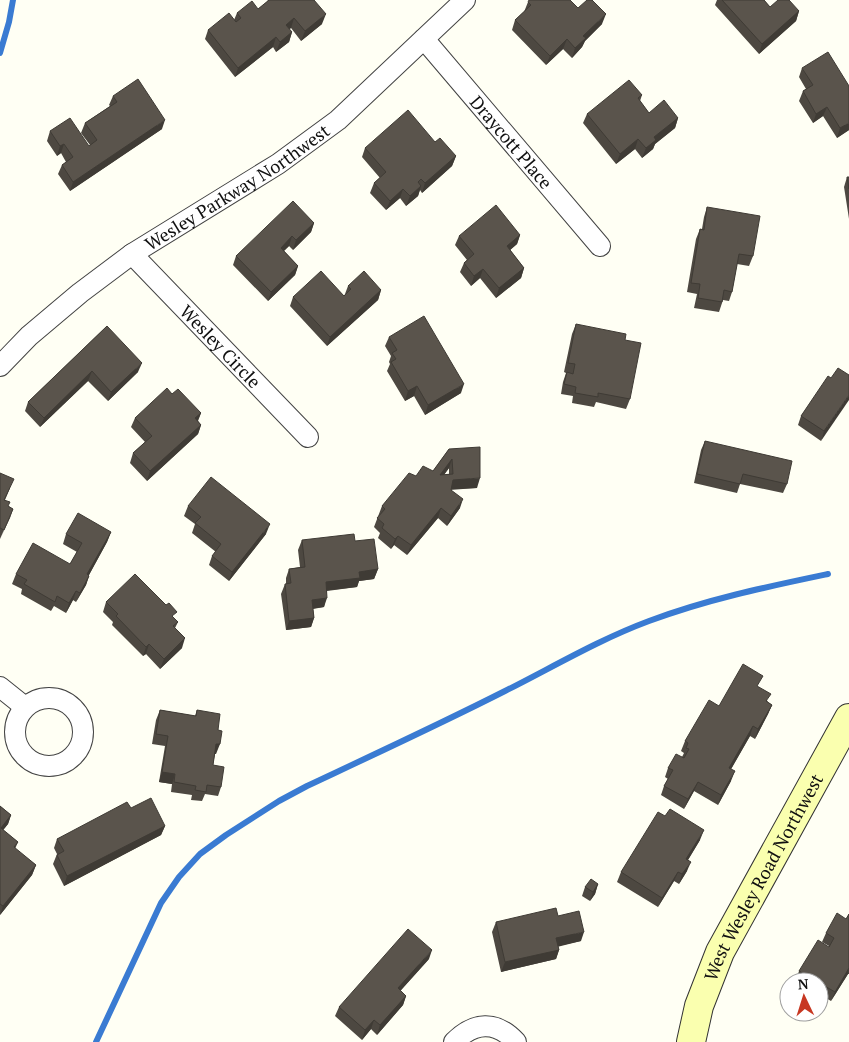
<svg xmlns="http://www.w3.org/2000/svg" width="849" height="1042" viewBox="0 0 849 1042" font-family="'PT Serif',serif">
<rect width="100%" height="100%" fill="#fffff4"/>
<g fill="none" stroke-linecap="round" stroke-linejoin="round">
<g stroke="#3a7bd2" stroke-width="6">
<polyline points="0,53 9,22 13,0"/>
<path d="M96 1042 161 903 179 877 200 854 226 835 279 801 307 786C373 755 440 724 505 691 553 667 598 640 649 621 708 599 766 587 828 574"/>
</g>
<g stroke="#434343" stroke-width="22">
<g id="street">
<path id="s1" d="M424 39 600 246"/>
<path id="s2" d="M132 254 308 437"/>
<path id="s3" d="M0 366 29 336 80 293 132 254 278 164 338 120 465 0"/>
<polyline points="0,687 25,707"/>
<circle cx="49" cy="732" r="34"/>
<path d="M454 1042C474 1022 496 1020 516 1042"/>
</g>
</g>
<g stroke="#323232" stroke-width="30">
<g id="secondary">
<path id="s4" d="M691 1042 699 1006 720 952 849 718"/>
</g>
</g>
<use href="#street" stroke="#fff" stroke-width="20"/>
<use href="#secondary" stroke="#faffaf" stroke-width="28"/>
</g>
<g fill="#4d4841" fill-rule="evenodd">
<polygon points="268,0 314,0 322,24 301,41 291,28 289,29 292,32 289,42 276,52 273,47 235,77 205,39 208,30 234,20 237,13 258,9 267,2"/>
<polygon points="717,0 764,0 770,7 799,11 796,21 759,54 715,5"/>
<polygon points="528,2 578,8 602,24 585,41 582,47 572,58 563,49 546,65 512,30 515,20 524,12"/>
<polygon points="802,68 849,130 837,138 823,116 813,123 799,101 803,91 806,89 799,77"/>
<polygon points="642,95 640,101 649,113 678,118 675,128 655,144 653,149 642,158 635,149 616,164 583,123 587,114"/>
<polygon points="113,96 162,129 70,191 58,174 62,165 66,162 61,153 57,156 47,141 50,131 89,146 90,145 81,133 85,123 110,106 109,105"/>
<polygon points="435,142 456,156 452,166 422,193 420,190 418,196 406,206 400,198 386,210 370,193 374,183 380,178 362,157 365,148"/>
<polygon points="847,177 849,177 849,219 844,187"/>
<polygon points="707,207 753,256 749,266 737,264 732,292 729,301 723,300 719,312 694,308 697,294 687,292 696,239 700,229 702,229 704,217"/>
<polygon points="314,223 311,232 293,250 289,246 284,251 298,266 295,275 268,301 233,265 236,256"/>
<polygon points="520,235 517,244 510,250 524,268 521,278 496,298 480,278 471,286 460,272 464,263 467,260 455,245 459,236"/>
<polygon points="348,286 381,290 378,300 327,346 290,306 293,297 344,296 345,294"/>
<polygon points="576,324 625,340 630,399 626,409 596,402 594,407 572,403 573,396 561,394 563,382 566,373 564,372 572,334"/>
<polygon points="107,326 138,372 108,401 88,381 40,427 25,411 28,402"/>
<polygon points="389,337 461,393 425,415 414,396 405,401 387,371 390,364 389,362 391,356 385,346"/>
<polygon points="849,375 821,441 798,425 801,416 831,378"/>
<polygon points="172,394 201,413 198,421 201,425 198,434 147,481 130,463 133,453 145,442 131,427 135,418"/>
<polygon points="705,441 787,484 783,493 740,484 737,493 694,483 701,450"/>
<path d="M449 449 477 488 451 489 460 508 447 526 438 518 407 555 394 545 391 549 378 538 380 533 374 527 382 506 416 476 433 471ZM449 468V474L444 475Z"/>
<polygon points="0,473 10,488 5,500 8,506 13,509 0,539"/>
<polygon points="188,506 266,534 229,581 209,565 212,556 216,552 192,533 195,524 184,516"/>
<polygon points="111,532 107,542 89,575 89,576 86,585 76,602 73,600 66,613 54,606 51,611 21,594 22,589 12,584 16,574 70,564 77,552 63,544 66,534"/>
<polygon points="302,540 355,541 378,569 374,579 359,581 357,587 327,591 324,607 313,609 314,618 311,627 286,630 281,594 285,584 286,584 286,578 289,569 300,567 298,550"/>
<polygon points="106,602 175,619 178,622 175,628 182,648 160,669 146,654 143,656 112,625 113,622 103,612"/>
<polygon points="759,687 768,702 772,705 768,714 755,739 750,736 731,769 731,781 718,805 694,791 684,809 661,795 664,786 668,779 665,777 668,768 682,757 684,753 681,751 685,741 719,706"/>
<polygon points="160,710 195,716 197,710 218,730 216,754 215,754 213,765 221,787 218,796 205,794 202,801 191,800 192,795 171,792 172,784 159,782 165,746 152,744 156,720"/>
<polygon points="0,806 11,815 8,824 3,830 18,842 15,849 36,865 32,875 0,915"/>
<polygon points="131,808 165,826 161,835 64,886 53,864 57,854 54,848 57,839"/>
<polygon points="665,816 700,840 688,860 687,871 679,884 674,881 658,907 617,882 621,872"/>
<polygon points="598,884 595,894 590,901 582,896 585,887"/>
<polygon points="849,914 849,974 848,974 831,1001 819,994 819,982 799,982 796,980 799,971 829,947 829,946 822,942 826,933 846,919"/>
<polygon points="558,916 581,941 558,946 559,950 556,959 501,972 492,932 496,922"/>
<polygon points="429,959 400,991 406,996 403,1005 377,1035 371,1029 362,1040 335,1016 339,1007"/>
</g>
<g fill="#3f3b35">
<polygon points="799,11 796,21 759,54 762,44"/>
<polygon points="326,14 322,24 301,41 305,31"/>
<polygon points="606,14 602,24 585,41 582,47 572,58 575,48 583,36"/>
<polygon points="294,18 291,28 283,34 286,25"/>
<polygon points="292,32 289,42 276,52 280,42"/>
<polygon points="276,37 273,47 235,77 238,68"/>
<polygon points="567,39 563,49 546,65 550,56"/>
<polygon points="827,107 823,116 813,123 816,114"/>
<polygon points="678,118 675,128 655,144 653,149 642,158 646,148 654,137"/>
<polygon points="165,120 162,129 70,191 73,182"/>
<polygon points="849,123 849,130 837,138 840,128"/>
<polygon points="638,139 635,149 616,164 620,154"/>
<polygon points="64,144 61,153 57,156 60,146"/>
<polygon points="456,156 452,166 422,193 425,183"/>
<polygon points="421,186 418,196 406,206 410,196"/>
<polygon points="403,189 400,198 386,210 390,201"/>
<polygon points="314,223 311,232 293,250 296,240"/>
<polygon points="520,235 517,244 503,256 507,246"/>
<polygon points="292,236 289,246 277,257 281,248"/>
<polygon points="298,266 295,275 268,301 271,292"/>
<polygon points="524,268 521,278 496,298 499,288"/>
<polygon points="483,269 480,278 471,286 474,276"/>
<polygon points="381,290 378,300 327,346 330,337"/>
<polygon points="142,363 138,372 108,401 111,392"/>
<polygon points="92,371 88,381 40,427 44,418"/>
<polygon points="464,384 461,393 425,415 428,405"/>
<polygon points="417,386 414,396 405,401 408,391"/>
<polygon points="849,395 849,400 821,441 824,431"/>
<polygon points="201,413 197,422 195,418"/>
<polygon points="201,425 198,434 147,481 150,471"/>
<polygon points="452,459 449,468 436,485 440,475"/>
<polygon points="480,478 477,488 449,490 453,480"/>
<polygon points="463,499 460,508 447,526 451,516"/>
<polygon points="441,508 438,518 407,555 411,545"/>
<polygon points="13,509 10,518 0,539 4,530"/>
<polygon points="270,524 266,534 229,581 232,572"/>
<polygon points="111,532 107,542 84,584 87,574"/>
<polygon points="398,536 394,545 391,549 395,539"/>
<polygon points="378,569 374,579 359,581 357,587 322,591 326,582 359,572"/>
<polygon points="89,576 86,585 76,602 80,593"/>
<polygon points="76,591 73,600 66,613 69,603"/>
<polygon points="327,598 324,607 309,609 312,600"/>
<polygon points="314,618 311,627 286,630 289,621"/>
<polygon points="185,638 182,648 160,669 164,659"/>
<polygon points="149,644 146,654 143,656 146,647"/>
<polygon points="772,705 768,714 755,739 758,729"/>
<polygon points="753,726 750,736 726,778 729,768"/>
<polygon points="216,744 220,744 216,754 213,753"/>
<polygon points="735,771 731,781 718,805 721,795"/>
<polygon points="162,772 175,774 172,784 159,782"/>
<polygon points="698,782 694,791 684,809 688,799"/>
<polygon points="11,815 8,824 0,834 1,828"/>
<polygon points="165,826 161,835 64,886 67,876"/>
<polygon points="704,830 700,840 683,868 686,859"/>
<polygon points="691,862 687,871 679,884 682,874"/>
<polygon points="36,865 32,875 0,915 3,906"/>
<polygon points="678,872 674,881 658,907 662,898"/>
<polygon points="598,884 595,894 590,901 593,892"/>
<polygon points="584,932 581,941 553,948 556,938"/>
<polygon points="432,950 429,959 394,998 398,988"/>
<polygon points="559,950 556,959 501,972 505,962"/>
<polygon points="849,968 848,974 831,1001 835,992"/>
<polygon points="406,996 403,1005 377,1035 380,1025"/>
<polygon points="374,1020 371,1029 362,1040 365,1030"/>
</g>
<g fill="#5a544c" stroke="#3f3b35" fill-rule="evenodd">
<polygon points="269,0 314,0 326,14 305,31 294,18 286,25 292,32 280,42 276,37 238,68 208,30 229,13 236,22 241,18 237,13 252,1 258,9"/>
<polygon points="529,0 570,0 578,8 587,0 592,0 606,14 583,36 586,38 575,48 567,39 550,56 515,20 531,5 528,2"/>
<polygon points="722,0 764,0 770,7 778,0 789,0 799,11 762,44"/>
<polygon points="828,52 849,86 849,123 840,128 827,107 816,114 803,91 813,85 802,68"/>
<polygon points="138,79 165,120 73,182 62,165 73,157 64,144 60,146 50,131 70,118 89,146 97,140 85,123 117,102 113,96"/>
<polygon points="629,80 642,95 638,98 649,113 664,100 678,118 654,137 656,140 646,148 638,139 620,154 587,114"/>
<polygon points="408,110 435,142 440,138 456,156 425,183 421,179 418,182 421,186 410,196 403,189 390,201 374,183 386,172 365,148"/>
<polygon points="847,177 849,177 849,189"/>
<polygon points="293,201 314,223 296,240 292,236 281,248 298,266 271,292 236,256"/>
<polygon points="496,205 520,235 507,246 524,268 499,288 483,269 474,276 464,263 474,254 459,236"/>
<polygon points="707,207 760,216 753,256 739,254 732,292 724,290 722,302 698,298 700,284 691,283 700,229 704,230"/>
<polygon points="321,271 344,296 351,289 348,286 364,271 381,290 330,337 293,297"/>
<polygon points="424,316 464,384 428,405 417,386 408,391 391,362 396,359 392,353 397,350 389,337"/>
<polygon points="576,324 626,334 625,340 641,343 630,399 598,393 598,397 575,393 576,387 564,384 567,372 573,374 575,364 568,363"/>
<polygon points="107,326 142,363 111,392 92,371 44,418 28,402"/>
<polygon points="838,368 849,375 849,395 824,431 801,416 828,376 831,378"/>
<polygon points="167,388 172,394 178,389 201,413 195,418 201,425 150,471 133,453 152,436 135,418"/>
<polygon points="705,441 792,461 787,484 743,474 740,484 697,474"/>
<path d="M480 447V478L453 480 451 490 463 499 451 516 441 508 411 545 398 536 395 539 382 528 384 524 377 518 385 509 382 506 409 473 416 476 423 466 433 471 449 449ZM452 459 453 474 440 475Z"/>
<polygon points="0,473 14,479 4,500 10,502 8,506 13,509 4,530 0,528"/>
<polygon points="211,477 270,524 232,572 212,556 221,544 195,523 201,517 188,506"/>
<polygon points="78,513 111,532 87,574 89,576 80,593 76,591 69,603 57,596 55,602 24,584 27,580 16,574 33,543 70,564 82,543 66,534"/>
<polygon points="354,534 355,541 374,539 378,569 359,572 360,578 326,582 327,598 312,600 314,618 289,621 285,584 291,583 289,569 305,567 302,540"/>
<polygon points="135,574 166,605 169,603 177,612 172,616 178,622 173,626 185,638 164,659 149,644 146,647 116,616 118,614 106,602"/>
<polygon points="743,664 763,676 757,686 771,694 766,701 772,705 758,729 753,726 729,768 735,771 721,795 698,782 688,799 664,786 673,770 668,768 676,754 684,758 689,749 686,748 688,743 685,741 709,700 719,706"/>
<polygon points="160,710 196,716 197,710 220,714 218,730 222,731 220,744 216,744 213,765 224,767 221,787 207,785 206,792 195,790 196,786 174,782 175,774 162,772 168,736 156,734"/>
<polygon points="151,798 165,826 67,876 57,855 64,851 57,839 127,802 131,808"/>
<polygon points="0,806 11,815 1,828 18,842 14,847 36,865 3,906 0,904"/>
<polygon points="670,809 704,830 686,859 691,862 682,874 678,872 662,898 621,872 658,812 665,816"/>
<polygon points="591,879 598,884 593,892 585,887"/>
<polygon points="556,908 558,916 579,911 584,932 556,938 559,950 505,962 496,922"/>
<polygon points="837,913 846,919 849,914 849,968 835,992 799,971 818,940 829,947 834,938 826,933"/>
<polygon points="408,929 432,950 398,988 406,996 380,1025 374,1020 365,1030 339,1007"/>
</g>
<g text-anchor="middle" dominant-baseline="central" stroke-width="5" stroke-linejoin="round" paint-order="stroke">
<g font-size="18" fill="#101010" stroke="#fff">
<text stroke="none"><textPath href="#s1" startOffset="135">Draycott Place</textPath></text>
<text stroke="none"><textPath href="#s3" startOffset="298">Wesley Parkway Northwest</textPath></text>
<text stroke="none"><textPath href="#s2" startOffset="128">Wesley Circle</textPath></text>
<text stroke="none"><textPath href="#s4" startOffset="181">West Wesley Road Northwest</textPath></text>
</g>
</g>
<g transform="translate(804 997) rotate(356)"><circle r="24" fill="#ffffff" stroke="#9f9f9f"/>
<path d="M0-4L9 19L0 12L-9 19Z" fill="#c73722"/>
<text y="-8" font-size="14" font-weight="bold" text-anchor="middle" fill="#101010">N</text>
</g>
</svg>
